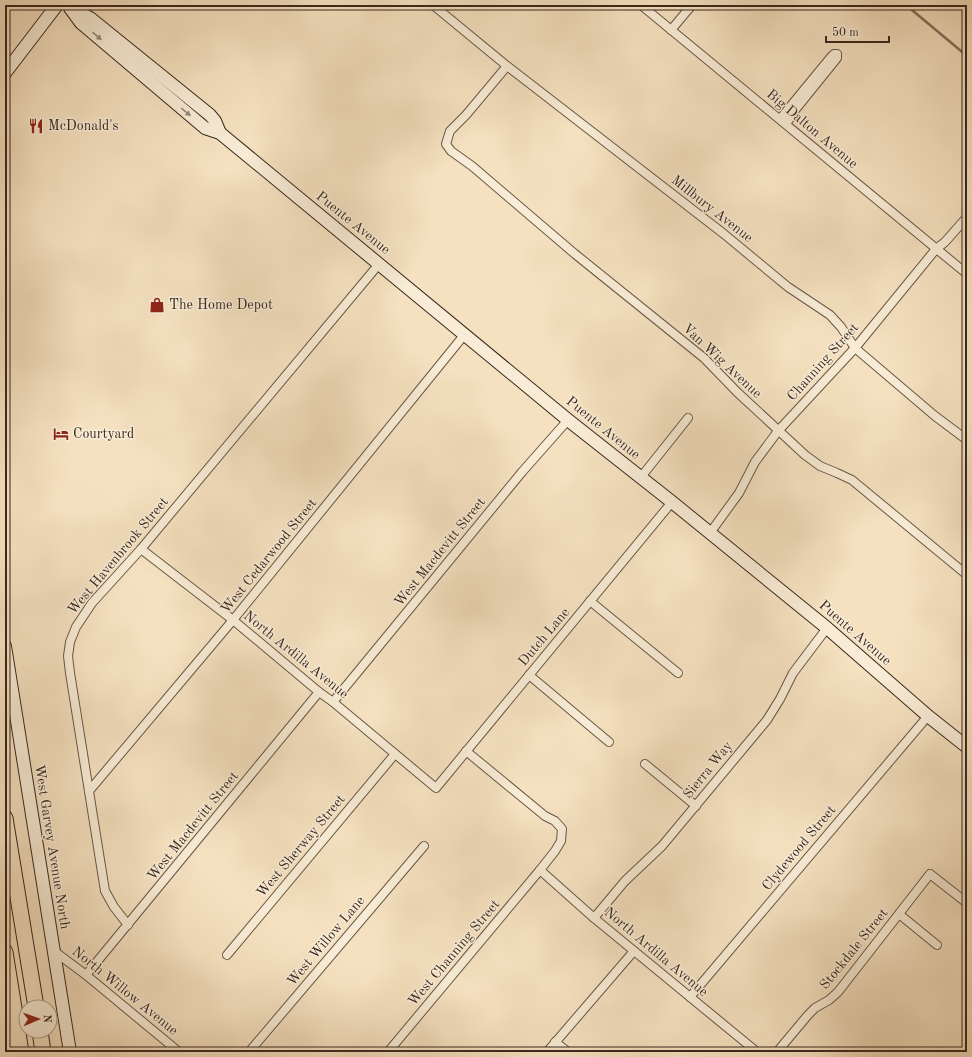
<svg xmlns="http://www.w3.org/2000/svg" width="972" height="1057" viewBox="0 0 972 1057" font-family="'Old Standard TT',serif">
<rect width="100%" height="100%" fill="#f5e1c0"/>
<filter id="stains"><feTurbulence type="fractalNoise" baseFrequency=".005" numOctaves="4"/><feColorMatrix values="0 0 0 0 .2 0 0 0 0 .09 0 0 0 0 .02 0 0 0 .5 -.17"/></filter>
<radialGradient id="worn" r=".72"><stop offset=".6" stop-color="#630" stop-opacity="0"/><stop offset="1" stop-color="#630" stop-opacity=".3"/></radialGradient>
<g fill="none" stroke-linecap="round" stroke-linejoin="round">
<polyline stroke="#84715e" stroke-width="2.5" points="906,5 967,56"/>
<g stroke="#695646" stroke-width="10">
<g id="street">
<polyline points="433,5 507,66 724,234 788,287 830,315 841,327 855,348 935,416 967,440"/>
<polyline points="641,5 967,274"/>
<polyline points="671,30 692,5"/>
<polyline points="507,66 466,115 450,131 446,144 451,151 472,166 575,254 704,358 737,392 805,455 820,466 837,473 852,480 967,575"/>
<polyline points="780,119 831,57 834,54 837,54 837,58 795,110 786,124"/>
<polyline points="641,477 688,418"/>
<polyline points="710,533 739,493 755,462 778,431 855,348 936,249 945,242 967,217"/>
<polyline points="141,549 233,620 319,692 333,702 436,788 672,502"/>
<polyline points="590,601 678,673"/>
<polyline points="529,675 609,742"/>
<polyline points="333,702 522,472 568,420"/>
<polyline points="645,764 696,806"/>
<polyline points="89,791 233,620 465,334"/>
<polyline points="540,870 594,918 757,1052"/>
<polyline points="899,914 937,945"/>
<polyline points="594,918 625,881 662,846 767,720 780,699 793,673 827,628"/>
<polyline points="128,925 114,907 105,891 70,673 68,656 70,642 76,627 92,603 141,549 379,264"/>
<polyline points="54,951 86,975 179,1052"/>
<polyline points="227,955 395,754"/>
<polyline points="86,975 319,692"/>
<polyline points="690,997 928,716"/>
<polyline points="555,1042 568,1052"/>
<polyline points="249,1052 424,846"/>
<polyline points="388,1052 540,870 555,851 561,841 562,829 555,821 545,816 466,751"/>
<polyline points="547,1052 634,951"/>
<polyline points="777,1052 808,1015 815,1008 829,1000 838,992 930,874 967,903"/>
</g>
</g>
<g stroke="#3a271d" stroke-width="14">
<g id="secondary">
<polyline points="70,8 81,23 205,128 220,133 568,420 672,502 827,628 928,716 967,747"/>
<polyline points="73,9 90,18 210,115 215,121 220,133"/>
<polyline points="5,73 57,5"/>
<polyline points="5,646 70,1052"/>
</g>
</g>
<g stroke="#3a271d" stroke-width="17">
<g id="highway">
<polyline points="5,818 36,1007"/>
<polyline points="5,952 21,1052"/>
<polyline points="5,1023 10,1052"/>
<polyline points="40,1031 43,1052"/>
</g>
</g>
<use href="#street" stroke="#f8ecd6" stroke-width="8"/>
<use href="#secondary" stroke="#f8ecd6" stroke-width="12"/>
<use href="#highway" stroke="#f5e1c0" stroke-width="15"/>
</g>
<defs><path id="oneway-solid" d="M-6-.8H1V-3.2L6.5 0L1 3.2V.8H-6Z"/></defs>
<g fill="#998a7a">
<use href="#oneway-solid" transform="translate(97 36) rotate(41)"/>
<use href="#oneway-solid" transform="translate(186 112) rotate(40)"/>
</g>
<defs>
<g id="restaurant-bare" transform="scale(1.2)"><path d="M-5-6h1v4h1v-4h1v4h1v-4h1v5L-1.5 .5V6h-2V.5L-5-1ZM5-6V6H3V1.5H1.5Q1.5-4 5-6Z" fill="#8f2418" stroke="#f8ecd6" stroke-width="2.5" paint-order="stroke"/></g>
<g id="shop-bare" transform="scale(1.2)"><path d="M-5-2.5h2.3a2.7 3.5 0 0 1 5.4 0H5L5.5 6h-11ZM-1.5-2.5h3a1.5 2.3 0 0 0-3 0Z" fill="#8f2418" stroke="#f8ecd6" stroke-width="2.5" paint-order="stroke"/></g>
<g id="hotel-bare" transform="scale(1.2)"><path d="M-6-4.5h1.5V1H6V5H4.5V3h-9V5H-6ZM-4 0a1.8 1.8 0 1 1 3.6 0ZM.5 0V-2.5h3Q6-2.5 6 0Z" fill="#8f2418" stroke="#f8ecd6" stroke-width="2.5" paint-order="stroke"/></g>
</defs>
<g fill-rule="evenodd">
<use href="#restaurant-bare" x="36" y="126"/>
<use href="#shop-bare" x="157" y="305"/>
<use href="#hotel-bare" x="61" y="434"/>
</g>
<g text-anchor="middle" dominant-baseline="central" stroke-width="3" stroke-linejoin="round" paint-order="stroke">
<g font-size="14" fill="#3a271d" stroke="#f8ecd6" text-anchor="start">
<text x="48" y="126">McDonald's</text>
<text x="169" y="305">The Home Depot</text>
<text x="73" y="434">Courtyard</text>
</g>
<g font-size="14" fill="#3a271d" stroke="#f8ecd6">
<text transform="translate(812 129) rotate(40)">Big Dalton Avenue</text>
<text transform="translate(712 209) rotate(38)">Millbury Avenue</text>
<text transform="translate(353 223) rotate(39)">Puente Avenue</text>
<text transform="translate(722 361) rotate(43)">Van Wig Avenue</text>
<text transform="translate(823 362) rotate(-48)">Channing Street</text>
<text transform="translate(603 428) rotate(39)">Puente Avenue</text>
<text transform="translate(440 552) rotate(-51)">West Macdevitt Street</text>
<text transform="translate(118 556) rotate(-50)">West Havenbrook Street</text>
<text transform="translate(269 556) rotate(-51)">West Cedarwood Street</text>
<text transform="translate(855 633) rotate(41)">Puente Avenue</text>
<text transform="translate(544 637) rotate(-50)">Dutch Lane</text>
<text transform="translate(296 655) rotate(39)">North Ardilla Avenue</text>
<text transform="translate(708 770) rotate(-51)">Sierra Way</text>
<text transform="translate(193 826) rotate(-51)">West Macdevitt Street</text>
<text transform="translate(301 846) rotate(-50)">West Sherway Street</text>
<text transform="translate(52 847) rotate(81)">West Garvey Avenue North</text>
<text transform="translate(799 848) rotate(-50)">Clydewood Street</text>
<text transform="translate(326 941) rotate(-50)">West Willow Lane</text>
<text transform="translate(854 949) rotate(-51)">Stockdale Street</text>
<text transform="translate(656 952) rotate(40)">North Ardilla Avenue</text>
<text transform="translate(454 953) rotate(-50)">West Channing Street</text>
<text transform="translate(125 991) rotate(39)">North Willow Avenue</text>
</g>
</g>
<rect width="972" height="1057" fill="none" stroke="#f5e1c0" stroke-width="20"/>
<rect x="6" y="6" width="960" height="1045" fill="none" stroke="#3a271d" stroke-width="2"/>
<rect x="10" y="10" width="952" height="1037" fill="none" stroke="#3a271d"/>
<g transform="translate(38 1019) rotate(88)"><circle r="19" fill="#f8ecd6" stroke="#ac9d8c"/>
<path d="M0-3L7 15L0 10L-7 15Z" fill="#8f2418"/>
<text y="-6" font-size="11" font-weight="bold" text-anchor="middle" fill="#3a271d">N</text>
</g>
<path d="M826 36v6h63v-6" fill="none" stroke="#3a271d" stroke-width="2"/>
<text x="832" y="36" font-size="12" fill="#3a271d" stroke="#f8ecd6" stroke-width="3" paint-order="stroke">50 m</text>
<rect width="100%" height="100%" filter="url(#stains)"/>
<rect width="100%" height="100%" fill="url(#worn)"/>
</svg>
